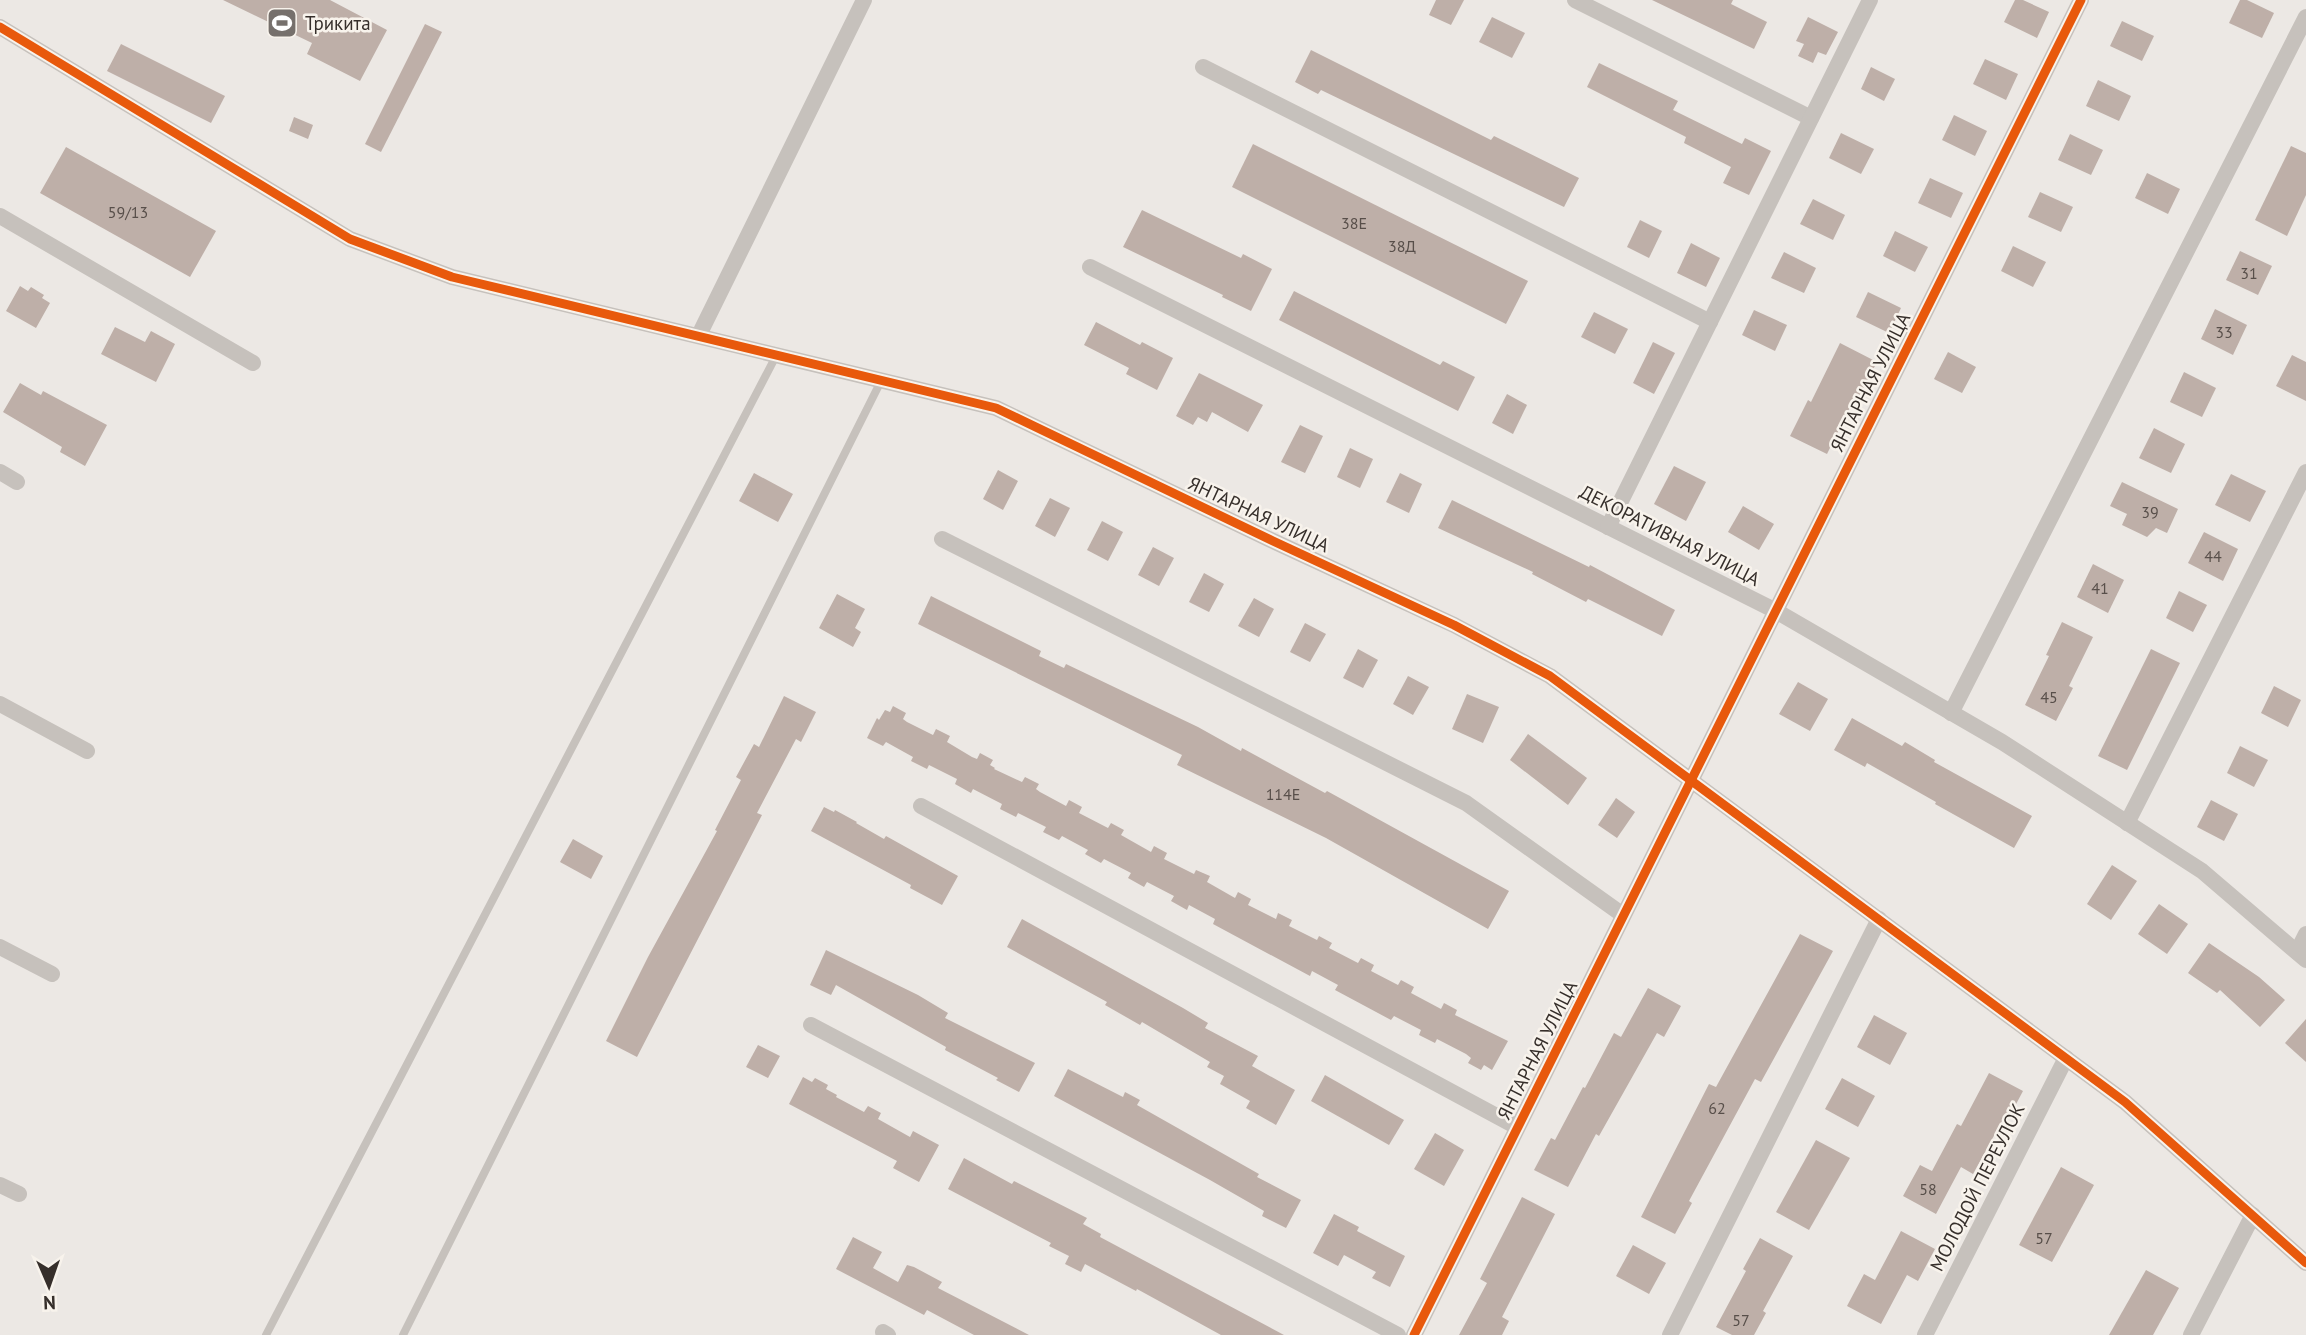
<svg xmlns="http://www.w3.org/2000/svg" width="2306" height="1335" viewBox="0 0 2306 1335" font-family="'PT Sans',sans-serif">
<rect width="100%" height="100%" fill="#ece8e4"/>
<g fill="#beafa8">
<polygon points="223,0 330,0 387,30 360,81 307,54 312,43"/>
<polygon points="1436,0 1464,0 1451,25 1429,15"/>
<polygon points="1652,0 1733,0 1731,4 1767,22 1754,49"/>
<polygon points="2015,0 2023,0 2049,12 2037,38 2004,22"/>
<polygon points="2240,0 2247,0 2274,13 2262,38 2229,23"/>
<polygon points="1492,17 1525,33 1512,58 1479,42"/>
<polygon points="1808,17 1838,32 1826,55 1818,52 1813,63 1798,56 1804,44 1796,41"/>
<polygon points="2122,21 2154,36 2142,61 2110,46"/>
<polygon points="425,24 442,32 381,152 365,144"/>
<polygon points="121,44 225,96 211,123 107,71"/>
<polygon points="1311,50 1491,140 1494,136 1579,178 1564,207 1321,90 1318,94 1295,82"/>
<polygon points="1985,59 2018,74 2006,100 1973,84"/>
<polygon points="1599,63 1678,101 1673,110 1742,144 1745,138 1771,151 1749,195 1723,183 1731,167 1684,143 1686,137 1587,87"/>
<polygon points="1871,67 1895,79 1884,101 1861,89"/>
<polygon points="2098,80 2131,96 2119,121 2086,106"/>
<polygon points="1954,115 1987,131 1975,156 1942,140"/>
<polygon points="294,117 313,125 308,139 289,131"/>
<polygon points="1841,133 1874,149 1861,174 1829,158"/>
<polygon points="2070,134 2103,150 2091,175 2058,160"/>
<polygon points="1253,144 1528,281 1506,324 1232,187"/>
<polygon points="2291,146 2306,153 2306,195 2287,236 2255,220"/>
<polygon points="66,147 216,231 190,277 40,193"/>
<polygon points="2147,173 2180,189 2168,214 2135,198"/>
<polygon points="1930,178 1963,193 1951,218 1918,203"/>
<polygon points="2040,192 2073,207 2061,232 2028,217"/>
<polygon points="1813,199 1845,215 1833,240 1800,224"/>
<polygon points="1142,210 1241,258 1243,254 1272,269 1251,311 1222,297 1223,295 1123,247"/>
<polygon points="1640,220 1662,231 1649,258 1627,247"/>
<polygon points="1895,231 1928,247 1915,272 1883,256"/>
<polygon points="1691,243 1720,258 1706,287 1677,273"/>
<polygon points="2013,246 2046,262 2033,287 2001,271"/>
<polygon points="2240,251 2272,266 2258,295 2226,280"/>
<polygon points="1784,252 1816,268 1804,293 1771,278"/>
<polygon points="20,286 28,291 31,287 44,295 42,298 50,303 36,328 6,311"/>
<polygon points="1294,291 1440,365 1443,361 1475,377 1458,411 1279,320"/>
<polygon points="1868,292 1901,308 1889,333 1856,317"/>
<polygon points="2215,309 2247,325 2233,355 2201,339"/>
<polygon points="1754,310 1787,325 1775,351 1742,335"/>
<polygon points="1594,312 1628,329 1615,354 1581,337"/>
<polygon points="1096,322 1140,345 1142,342 1173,358 1157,390 1126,374 1129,368 1084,345"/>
<polygon points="115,327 145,342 151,331 175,344 156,382 101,354"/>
<polygon points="1653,342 1675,353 1654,394 1633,383"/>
<polygon points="1840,343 1877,362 1859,397 1856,395 1827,454 1790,436 1808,400 1811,402"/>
<polygon points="1948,352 1976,367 1962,393 1934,379"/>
<polygon points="2292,355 2306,362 2306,401 2276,386"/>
<polygon points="2184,372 2216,388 2202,417 2170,402"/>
<polygon points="1199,373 1263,405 1248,432 1212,412 1207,422 1198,417 1193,425 1176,416"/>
<polygon points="20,383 41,395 43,391 107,425 85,466 60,452 62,447 3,412"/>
<polygon points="1507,394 1527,405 1513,434 1492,423"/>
<polygon points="1300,425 1323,436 1305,473 1281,462"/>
<polygon points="2154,428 2185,444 2171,473 2139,458"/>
<polygon points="1350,448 1373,459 1360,488 1337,477"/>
<polygon points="1674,466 1706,482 1686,521 1654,504"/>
<polygon points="998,470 1018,481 1003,510 983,499"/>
<polygon points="754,473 793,494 778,522 739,501"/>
<polygon points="1400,473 1422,484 1409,513 1386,502"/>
<polygon points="2231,474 2266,491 2250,522 2215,505"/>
<polygon points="2122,482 2178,509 2167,533 2156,528 2147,537 2122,525 2127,514 2110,506"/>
<polygon points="1050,498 1070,508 1055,537 1035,526"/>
<polygon points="1452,500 1589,567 1590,565 1675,610 1662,636 1588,599 1586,602 1532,574 1533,572 1438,528"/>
<polygon points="1743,506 1774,524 1759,550 1728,532"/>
<polygon points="1102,521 1123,532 1108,561 1087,550"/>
<polygon points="2204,532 2238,549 2223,581 2188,563"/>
<polygon points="1153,547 1174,558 1159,586 1138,575"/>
<polygon points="2093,564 2124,580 2108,613 2077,597"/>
<polygon points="1204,573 1224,584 1209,612 1189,602"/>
<polygon points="2179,591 2207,605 2193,632 2166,618"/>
<polygon points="837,594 865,609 855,628 861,632 853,647 819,628"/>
<polygon points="931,596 1041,651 1039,656 1064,668 1066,664 1198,727 1241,751 1242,748 1325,793 1327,791 1509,891 1488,929 1326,838 1177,765 1182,755 918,624"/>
<polygon points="1254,598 1274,609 1259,637 1238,626"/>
<polygon points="2062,622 2093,637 2069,686 2073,688 2056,721 2025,705 2049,656 2046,655"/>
<polygon points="1305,623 1326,634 1310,662 1290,652"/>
<polygon points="1358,649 1378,660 1363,688 1343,678"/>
<polygon points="2151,649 2180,663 2127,770 2098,756"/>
<polygon points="1408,676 1429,687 1413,715 1393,704"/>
<polygon points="1798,682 1828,699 1810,731 1779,714"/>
<polygon points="2274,686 2301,700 2288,727 2261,713"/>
<polygon points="1467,694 1499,707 1483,743 1452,729"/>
<polygon points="784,696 816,712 801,742 796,739 757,813 762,815 637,1057 606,1041 648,957 717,831 715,830 741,780 736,777 754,744 759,747"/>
<polygon points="893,706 906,713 903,719 907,722 933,735 936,729 950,736 947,742 972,757 977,759 980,753 993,760 990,765 995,768 994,769 1022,782 1025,777 1039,784 1036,789 1040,792 1066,806 1069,800 1082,807 1079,813 1108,828 1111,823 1124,830 1121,835 1151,852 1154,846 1167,853 1164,859 1194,874 1196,870 1210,876 1207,882 1235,898 1238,892 1251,899 1248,905 1276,919 1278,913 1292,920 1289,926 1317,940 1319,936 1332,943 1329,948 1358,963 1361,958 1374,965 1371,971 1398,985 1401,980 1414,987 1411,993 1441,1009 1444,1003 1457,1010 1455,1015 1508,1041 1492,1070 1484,1065 1481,1070 1468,1063 1471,1058 1466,1054 1437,1039 1435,1043 1419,1035 1421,1030 1394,1016 1391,1020 1335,990 1338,985 1312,971 1310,976 1213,924 1215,919 1189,905 1187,910 1171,901 1174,896 1147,882 1144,887 1128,878 1131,873 1104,859 1101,863 1085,854 1088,850 1062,836 1059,840 1043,832 1046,827 1018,813 1016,817 1000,809 1002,804 973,789 971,793 955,784 957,779 929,765 927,769 911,761 913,757 886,742 883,746 867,738 877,718 879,720 885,710 890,712"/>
<polygon points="1852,718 1902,746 1905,742 1935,760 1934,762 2032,816 2014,848 1935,804 1936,802 1867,763 1865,767 1834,750"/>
<polygon points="1528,734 1587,778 1568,805 1510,760"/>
<polygon points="2240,746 2268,760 2254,787 2227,773"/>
<polygon points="1616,798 1635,812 1617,838 1598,825"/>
<polygon points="2211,800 2238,814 2224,841 2197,827"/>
<polygon points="824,807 834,812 835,810 857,822 856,823 884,839 886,836 958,876 942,905 910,888 911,885 811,831"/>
<polygon points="573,839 603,856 591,879 560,862"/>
<polygon points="2112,865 2137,881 2111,920 2087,904"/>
<polygon points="2159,904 2188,924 2167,954 2138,934"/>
<polygon points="1022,919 1183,1008 1208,1023 1205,1028 1258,1056 1252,1066 1295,1090 1276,1125 1246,1108 1250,1101 1220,1084 1224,1076 1207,1067 1210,1062 1142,1022 1140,1025 1105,1005 1107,1002 1007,947"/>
<polygon points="1800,934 1833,951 1761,1082 1755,1079 1689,1201 1692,1203 1675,1234 1641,1217 1709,1084 1716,1087"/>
<polygon points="2209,943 2259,977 2285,1000 2260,1027 2220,990 2217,993 2188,973"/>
<polygon points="826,950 918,995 948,1013 945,1018 1035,1063 1019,1092 996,1080 998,1078 945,1050 946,1047 836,985 831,995 810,985"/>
<polygon points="1648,988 1681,1006 1664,1037 1657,1033 1599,1136 1596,1134 1568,1187 1534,1170 1551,1138 1555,1140 1583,1087 1585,1088 1614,1033 1621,1037"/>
<polygon points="1874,1015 1907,1033 1890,1065 1857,1047"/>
<polygon points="2306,1019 2306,1062 2285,1043"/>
<polygon points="758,1045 780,1056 768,1078 746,1067"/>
<polygon points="1068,1069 1123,1097 1125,1092 1140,1100 1137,1105 1259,1174 1257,1177 1301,1200 1286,1228 1262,1216 1264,1211 1210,1180 1054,1096"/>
<polygon points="1989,1073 2023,1091 2006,1123 2002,1121 1973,1174 1961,1167 1936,1214 1903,1196 1920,1165 1932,1171 1957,1124 1961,1126"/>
<polygon points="1325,1075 1404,1120 1389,1145 1311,1101"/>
<polygon points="803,1077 812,1082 815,1078 828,1085 826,1089 837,1095 836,1097 864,1112 868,1106 881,1113 878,1119 910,1137 913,1131 939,1145 919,1182 893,1168 897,1161 789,1104"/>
<polygon points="1842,1078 1875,1096 1858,1127 1825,1109"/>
<polygon points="1435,1133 1464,1150 1444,1186 1414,1169"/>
<polygon points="1816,1140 1850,1158 1809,1230 1776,1212"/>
<polygon points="964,1158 1012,1184 1014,1181 1087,1218 1083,1224 1101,1234 1100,1237 1284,1335 1221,1335 1137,1289 1136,1291 1085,1264 1081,1272 1065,1264 1069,1256 1049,1246 1051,1243 948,1189"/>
<polygon points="2061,1167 2094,1185 2052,1262 2019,1245"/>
<polygon points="1522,1197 1555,1214 1502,1317 1509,1321 1502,1335 1459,1335 1487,1283 1480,1279"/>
<polygon points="1334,1214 1359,1227 1357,1231 1405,1256 1390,1287 1372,1278 1376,1272 1344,1255 1338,1266 1313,1253"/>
<polygon points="1901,1231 1935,1249 1918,1281 1907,1275 1881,1324 1847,1306 1864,1274 1875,1280"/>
<polygon points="853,1237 882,1252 873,1268 898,1282 907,1265 914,1267 942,1282 938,1288 1029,1335 974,1335 927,1310 924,1315 836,1269"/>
<polygon points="1760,1238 1793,1256 1763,1311 1766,1313 1754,1335 1732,1335 1716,1327 1746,1271 1743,1269"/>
<polygon points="1633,1245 1666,1263 1649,1294 1616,1276"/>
<polygon points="2146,1270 2179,1288 2153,1335 2109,1335"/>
</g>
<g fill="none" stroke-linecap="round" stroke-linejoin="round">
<g stroke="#c6c1bc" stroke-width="8">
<polyline points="266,1335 777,354"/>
<polyline points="403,1335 882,379"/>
</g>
<g stroke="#c6c1bc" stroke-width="16">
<polyline points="1575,0 1811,118"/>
<polyline points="0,27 350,239 452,277 996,408 1273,541 1454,625 1550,676 2125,1102 2306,1263"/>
<polyline points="1203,67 1710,322"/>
<polyline points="0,216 253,363"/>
<polyline points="1090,267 1776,611 2002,742 2202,871 2306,960"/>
<polyline points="699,335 864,0"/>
<polyline points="0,472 17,482"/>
<polyline points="1608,527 1870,0"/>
<polyline points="942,539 1466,803 1623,915"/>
<polyline points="0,704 87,751"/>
<polyline points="1951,713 2306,17"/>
<polyline points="921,806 1517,1127"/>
<polyline points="2127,823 2306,472"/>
<polyline points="0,947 52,974"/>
<polyline points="2297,952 2306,934"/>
<polyline points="811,1025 1398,1335"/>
<polyline points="0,1185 19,1194"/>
<polyline points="883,1332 888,1335"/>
<polyline points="1414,1335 2081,0"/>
<polyline points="1670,1335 1879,919"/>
<polyline points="1925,1335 2066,1058"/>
<polyline points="2191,1335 2253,1215"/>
</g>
<g stroke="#f8f3ec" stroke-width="13">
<g id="cycleway">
<polyline points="0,27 350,239 452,277 996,408 1273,541 1454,625 1550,676 2125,1102 2306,1263"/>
<polyline points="1414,1335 2081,0"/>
</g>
</g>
<use href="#cycleway" stroke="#e8590c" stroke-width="9"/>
</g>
<defs>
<g id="stadium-square" transform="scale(1.575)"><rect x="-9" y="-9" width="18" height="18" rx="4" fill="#76706c" stroke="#f8f3ec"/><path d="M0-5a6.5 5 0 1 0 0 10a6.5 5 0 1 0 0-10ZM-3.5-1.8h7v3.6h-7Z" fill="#fff"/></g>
</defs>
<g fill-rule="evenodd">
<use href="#stadium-square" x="282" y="23"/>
</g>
<g text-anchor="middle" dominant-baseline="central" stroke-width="5" stroke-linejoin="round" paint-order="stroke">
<g font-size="16" fill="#584f4a">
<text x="128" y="212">59/13</text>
<text x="1354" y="223">38Е</text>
<text x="1402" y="246">38Д</text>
<text x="2249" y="273">31</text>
<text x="2224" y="332">33</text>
<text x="2150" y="512">39</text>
<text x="2213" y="556">44</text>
<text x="2100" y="588">41</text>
<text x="2049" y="697">45</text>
<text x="1283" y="794">114Е</text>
<text x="1717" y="1108">62</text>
<text x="1928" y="1189">58</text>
<text x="2044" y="1238">57</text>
<text x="1741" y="1320">57</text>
</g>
<g font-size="19" fill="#362f2b" stroke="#f8f3ec" text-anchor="start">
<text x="305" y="23">Трикита</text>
</g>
<g font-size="19" fill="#362f2b" stroke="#f8f3ec">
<text transform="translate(1870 382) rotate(-63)">ЯНТАРНАЯ УЛИЦА</text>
<text transform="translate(1259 514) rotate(25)">ЯНТАРНАЯ УЛИЦА</text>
<text transform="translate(1670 535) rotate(27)">ДЕКОРАТИВНАЯ УЛИЦА</text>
<text transform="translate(1537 1050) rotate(-63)">ЯНТАРНАЯ УЛИЦА</text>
<text transform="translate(1977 1187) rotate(-63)">МОЛОДОЙ ПЕРЕУЛОК</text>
</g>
</g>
<g transform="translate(49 1286) rotate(178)" stroke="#f8f3ec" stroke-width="5" paint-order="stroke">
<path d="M0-5L12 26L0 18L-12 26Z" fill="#362f2b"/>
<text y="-10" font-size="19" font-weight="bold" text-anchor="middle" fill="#362f2b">N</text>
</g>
</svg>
